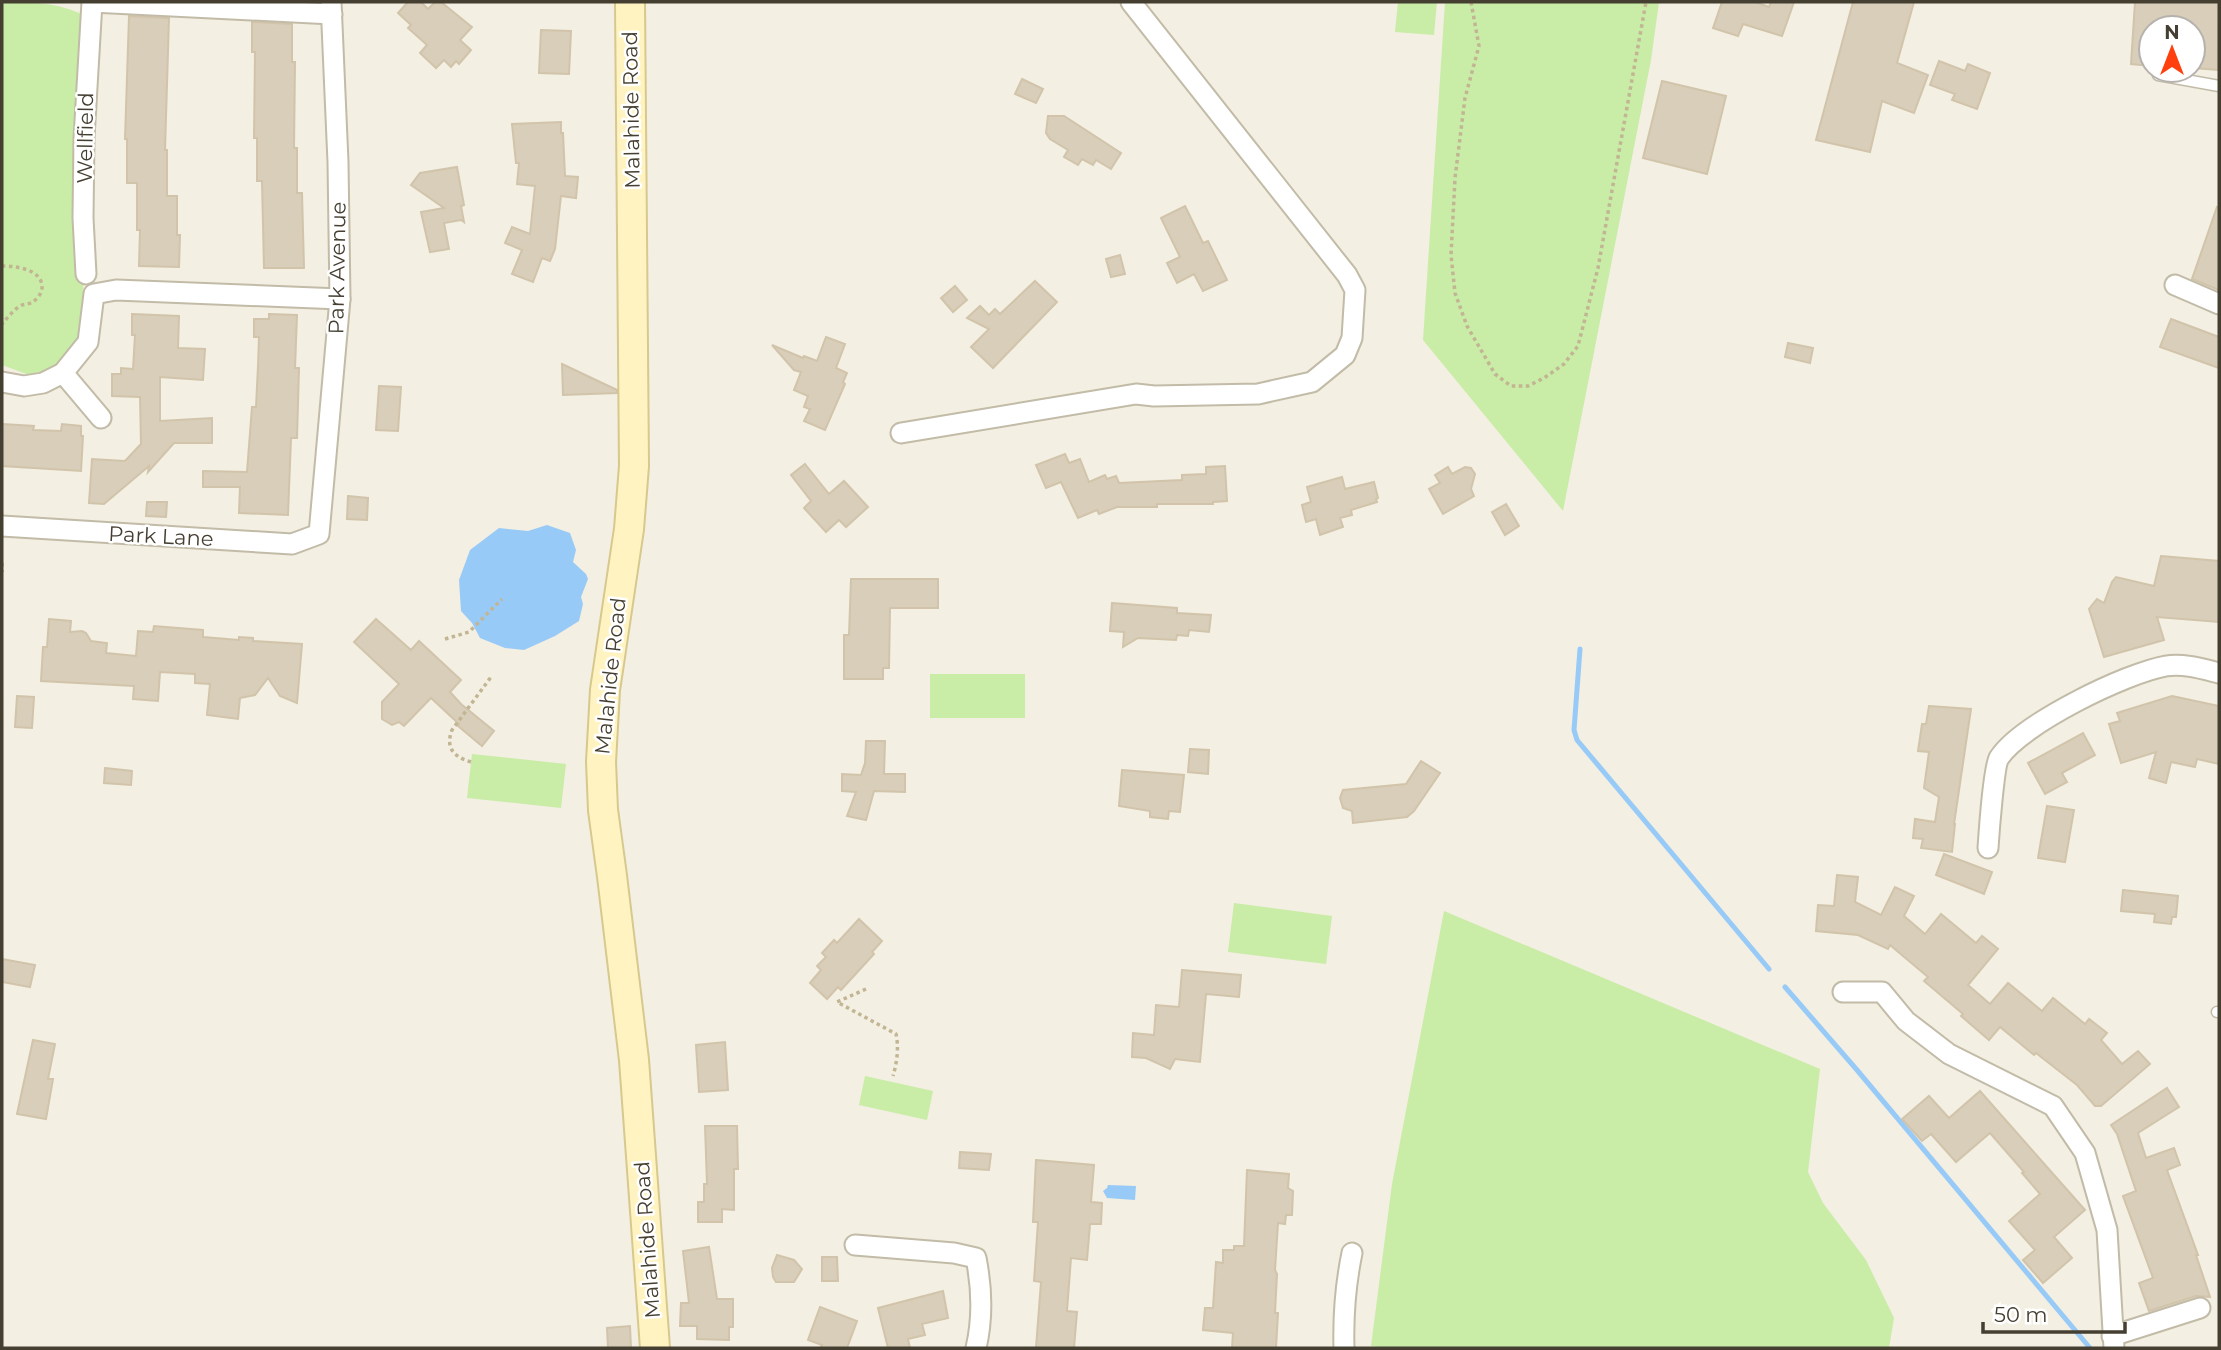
<svg xmlns="http://www.w3.org/2000/svg" width="2221" height="1350" viewBox="0 0 2221 1350" font-family="Montserrat,sans-serif">
<rect width="100%" height="100%" fill="#f3efe2"/>
<g fill="#c9eca7">
<path d="M2 2C33 2 57 2 86 16L79 199 84 302 83 326 77 346 61 366 29 375 2 365Z"/>
<polygon points="1398,2 1437,2 1434,35 1395,32"/>
<polygon points="1445,2 1659,2 1651,60 1563,511 1423,340"/>
<rect x="930" y="674" width="95" height="44"/>
<polygon points="472,754 566,764 561,808 467,798"/>
<polygon points="1234,903 1332,916 1326,964 1228,952"/>
<polygon points="1444,911 1820,1069 1808,1172 1823,1203 1866,1260 1894,1318 1889,1348 1387,1348 1371,1346 1392,1184"/>
<polygon points="865,1076 933,1091 927,1120 859,1105"/>
</g>
<g fill="#98caf7">
<polygon points="547,525 570,533 576,550 573,562 586,574 588,579 581,597 583,604 579,621 555,636 524,650 505,648 480,638 472,623 461,611 459,580 470,550 499,528 528,531"/>
<polygon points="1108,1185 1136,1186 1135,1200 1107,1198 1103,1191 1107,1188"/>
</g>
<g fill="none" stroke-linecap="round" stroke-linejoin="round">
<g stroke="#98caf7" stroke-width="5">
<polyline points="1580,649 1574,730 1577,740 1769,969"/>
<polyline points="1785,987 1857,1070 2090,1348"/>
</g>
</g>
<g fill="#d9ceba" stroke="#d1c4aa" stroke-width="2">
<polygon points="408,2 421,2 428,9 435,2 441,2 472,27 460,40 471,50 459,64 456,61 451,67 444,60 436,68 420,53 427,45 408,28 411,25 398,13"/>
<polygon points="1722,2 1755,2 1769,7 1771,2 1794,2 1782,36 1743,24 1738,36 1713,28"/>
<polygon points="1853,2 1914,2 1897,63 1928,75 1914,113 1882,101 1870,152 1816,140"/>
<polygon points="2135,2 2219,2 2218,70 2193,68 2193,28 2151,28 2151,66 2131,64"/>
<polygon points="129,16 169,18 165,150 167,150 167,196 177,196 177,235 180,235 179,267 139,266 140,230 137,230 137,183 127,183 127,139 125,139"/>
<polygon points="252,22 292,24 292,62 295,62 294,148 297,148 297,193 302,193 304,268 264,268 262,181 257,181 257,138 254,138 255,52 252,52"/>
<polygon points="541,30 571,31 569,74 539,73"/>
<polygon points="1939,61 1965,71 1968,64 1990,73 1977,109 1952,100 1955,94 1930,85"/>
<polygon points="1022,79 1043,89 1036,103 1015,94"/>
<polygon points="1662,81 1726,96 1707,174 1643,158"/>
<polygon points="1048,116 1064,116 1121,153 1111,169 1096,160 1093,165 1082,159 1078,165 1064,157 1068,150 1050,139 1046,133"/>
<polygon points="561,122 561,133 563,133 565,176 578,177 576,198 561,196 555,249 550,261 542,258 533,282 512,274 522,250 505,243 512,227 530,234 535,186 517,184 519,163 516,163 512,124"/>
<polygon points="457,167 464,205 461,206 464,222 461,220 444,223 449,249 430,252 421,212 444,208 411,185 420,173"/>
<polygon points="1185,206 1203,243 1208,241 1227,280 1203,291 1194,274 1177,283 1167,263 1180,257 1161,218"/>
<polygon points="2217,207 2219,208 2219,290 2192,279"/>
<polygon points="1120,255 1125,274 1111,277 1106,259"/>
<polygon points="1035,281 1057,302 993,368 971,347 989,329 967,318 980,306 989,315 995,309 1000,314"/>
<polygon points="955,286 967,300 953,312 941,298"/>
<polygon points="132,314 179,316 178,348 205,349 203,380 160,377 160,421 212,418 212,443 174,443 148,472 149,466 104,504 89,503 92,459 125,461 141,444 140,397 112,396 112,374 121,374 121,368 133,369 135,335 132,335"/>
<polygon points="269,314 297,315 295,368 299,368 297,438 291,438 288,515 239,513 240,487 203,487 203,471 247,472 252,407 256,407 258,366 259,337 254,337 254,319 269,319"/>
<polygon points="2171,319 2219,337 2219,368 2160,347"/>
<polygon points="826,337 845,344 836,368 847,373 843,382 845,384 825,430 804,421 810,409 804,407 808,396 794,390 801,372 794,370 772,345 803,358 804,356 817,361"/>
<polygon points="1788,343 1813,348 1810,363 1785,357"/>
<polygon points="562,364 617,390 617,393 563,395"/>
<polygon points="379,386 401,387 398,431 376,430"/>
<polygon points="2,424 34,426 33,430 61,431 62,424 81,426 81,436 83,436 81,471 2,466"/>
<polygon points="1065,454 1069,463 1080,459 1089,482 1105,475 1107,479 1116,476 1119,483 1182,480 1182,475 1206,474 1206,467 1225,466 1227,501 1213,502 1213,504 1157,504 1157,507 1117,507 1099,514 1097,510 1078,518 1061,482 1046,488 1036,465"/>
<polygon points="805,464 829,494 844,481 868,507 846,527 839,520 826,532 804,508 811,501 791,475"/>
<polygon points="1448,467 1452,474 1465,467 1471,468 1475,474 1471,489 1474,496 1443,514 1429,489 1440,483 1435,475"/>
<polygon points="1342,477 1345,489 1374,482 1378,498 1376,499 1377,502 1351,510 1352,515 1340,518 1343,527 1320,535 1316,519 1306,522 1302,505 1311,502 1307,487"/>
<polygon points="348,496 368,498 367,520 347,519"/>
<polygon points="147,502 167,502 166,517 146,516"/>
<polygon points="1506,504 1519,526 1505,535 1492,512"/>
<polygon points="2161,556 2219,561 2219,622 2157,617 2164,640 2104,657 2089,609 2097,599 2104,603 2112,582 2116,577 2154,586"/>
<polygon points="851,579 938,579 938,608 890,608 889,668 883,668 883,679 844,679 844,635 849,635"/>
<polygon points="1112,603 1177,608 1177,613 1211,615 1209,632 1189,630 1188,636 1177,635 1176,640 1138,638 1123,647 1124,632 1110,631"/>
<polygon points="49,619 71,621 70,632 82,631 86,633 91,641 107,643 106,653 136,656 138,631 153,632 154,626 203,630 203,637 239,640 239,637 253,638 253,641 302,644 297,703 280,696 268,678 255,695 240,698 238,719 207,715 210,684 195,683 195,674 160,672 158,701 133,699 134,686 41,681 43,647 47,647"/>
<polygon points="376,619 411,650 419,641 461,680 450,692 461,704 494,731 482,746 458,726 459,724 431,698 404,726 399,722 392,725 382,719 382,702 399,684 354,642"/>
<polygon points="17,696 34,697 32,728 15,727"/>
<polygon points="2172,696 2219,706 2219,764 2197,759 2195,767 2171,762 2166,783 2149,778 2156,752 2121,763 2109,724 2120,721 2117,713"/>
<polygon points="1929,706 1971,709 1954,824 1955,824 1952,852 1921,848 1923,839 1913,838 1915,819 1935,822 1939,797 1924,788 1929,752 1918,751 1922,724 1926,724"/>
<polygon points="2083,733 2095,755 2062,773 2067,782 2045,794 2028,763"/>
<polygon points="866,741 885,741 884,774 905,774 905,792 874,791 866,820 847,816 856,792 842,791 842,774 861,775 865,763"/>
<polygon points="1190,749 1209,750 1208,774 1188,772"/>
<polygon points="1421,761 1440,773 1414,811 1407,817 1353,823 1352,811 1343,808 1340,798 1343,790 1406,784"/>
<polygon points="105,768 132,771 131,785 104,783"/>
<polygon points="1122,770 1184,775 1180,812 1169,811 1168,819 1150,817 1150,811 1119,806"/>
<polygon points="2047,806 2074,810 2065,862 2038,858"/>
<polygon points="1944,854 1992,872 1984,894 1936,875"/>
<polygon points="1837,875 1858,877 1855,902 1881,915 1895,887 1914,896 1904,916 1925,934 1941,914 1976,943 1982,936 1998,949 1968,985 1990,1004 2008,983 2042,1011 2053,998 2085,1024 2089,1019 2107,1033 2101,1040 2122,1064 2138,1051 2150,1064 2101,1106 2095,1106 2077,1085 2036,1053 2034,1055 2000,1027 1989,1040 1961,1016 1963,1014 1924,981 1928,977 1890,945 1888,949 1858,935 1816,931 1818,905 1834,906"/>
<polygon points="2123,890 2178,896 2176,917 2172,917 2171,924 2154,922 2155,914 2121,911"/>
<polygon points="859,919 882,941 872,952 874,954 841,990 838,987 827,999 810,983 821,970 817,966 826,957 822,953 834,940 837,943"/>
<polygon points="2,959 35,965 30,987 2,982"/>
<polygon points="1182,970 1241,975 1239,997 1206,994 1200,1062 1175,1059 1170,1069 1146,1058 1132,1057 1133,1033 1154,1035 1156,1005 1179,1007"/>
<polygon points="33,1040 55,1044 48,1079 53,1079 46,1119 17,1114"/>
<polygon points="725,1042 728,1090 699,1092 696,1045"/>
<polygon points="2167,1088 2179,1107 2138,1133 2146,1158 2174,1148 2180,1165 2167,1170 2198,1255 2196,1255 2210,1297 2196,1296 2149,1311 2139,1283 2153,1278 2123,1196 2136,1191 2117,1134 2111,1125"/>
<polygon points="1980,1091 2085,1210 2054,1237 2072,1258 2043,1283 2023,1260 2035,1250 2009,1221 2040,1194 2022,1173 2024,1172 1990,1133 1956,1162 1931,1134 1922,1141 1902,1119 1929,1096 1949,1118"/>
<polygon points="705,1126 737,1126 738,1169 734,1169 734,1210 722,1209 722,1222 698,1222 698,1202 704,1202 704,1184 707,1184"/>
<polygon points="960,1152 991,1154 989,1170 959,1168"/>
<polygon points="1036,1160 1094,1165 1091,1202 1102,1203 1101,1224 1090,1224 1087,1260 1071,1258 1067,1311 1077,1312 1074,1348 1036,1348 1041,1282 1034,1281 1038,1222 1033,1222"/>
<polygon points="1247,1170 1289,1174 1288,1188 1293,1191 1292,1215 1286,1215 1285,1224 1278,1223 1275,1270 1277,1274 1275,1313 1278,1313 1276,1348 1232,1348 1233,1333 1203,1330 1205,1308 1213,1308 1216,1262 1223,1263 1223,1250 1234,1250 1234,1246 1244,1246"/>
<polygon points="709,1247 717,1299 733,1299 733,1327 729,1327 729,1340 697,1339 697,1326 680,1326 681,1303 689,1303 683,1251"/>
<polygon points="777,1255 794,1260 802,1269 794,1282 776,1282 773,1277 772,1268"/>
<polygon points="822,1257 837,1257 838,1281 822,1281"/>
<polygon points="943,1291 948,1318 922,1324 925,1335 908,1339 910,1348 888,1348 878,1308"/>
<polygon points="820,1307 857,1321 847,1348 820,1348 822,1345 808,1340"/>
<polygon points="630,1326 631,1348 608,1348 607,1328"/>
</g>
<g fill="none" stroke-linecap="round" stroke-linejoin="round">
<g stroke="#c2bba7" stroke-width="13">
<g id="service">
<polyline points="2158,75 2219,86"/>
<polyline points="2217,1012 2219,1012"/>
</g>
</g>
<g stroke="#c2bba7" stroke-width="23">
<g id="minor">
<polyline points="92,2 332,14"/>
<polyline points="86,274 83,218 84,138 92,2"/>
<polyline points="2175,285 2219,304"/>
<polyline points="63,373 101,418"/>
<polyline points="2,382 24,386 43,383 63,373 88,342 94,294 116,290 340,299"/>
<polyline points="901,433 1136,394 1154,396 1258,394 1312,382 1345,355 1352,338 1355,290 1347,275 1131,2"/>
<polyline points="2,526 292,544 319,534 340,299 338,162 331,2"/>
<path d="M1988 848C1989 833 1994 766 1999 758 2021 724 2126 673 2166 666 2183 663 2203 669 2219 673"/>
<polyline points="1843,992 1882,992 1906,1021 1949,1054 2053,1106 2085,1153 2107,1230 2114,1348"/>
<path d="M855 1245 954 1253 976 1258C982 1288 983 1318 976 1348"/>
<polyline points="2112,1336 2200,1308"/>
<path d="M1344 1348C1343 1314 1345 1287 1352 1253"/>
</g>
</g>
<g stroke="#d7c88d" stroke-width="32">
<polyline id="secondary" points="630,2 634,466 629,529 605,690 601,762 603,810 612,876 634,1060 655,1348"/>
</g>
<g stroke="#c2b594" stroke-width="3.5" stroke-dasharray="3.5 3.5" stroke-linecap="butt">
<polyline points="1471,2 1479,46 1465,98 1455,178 1451,255 1455,293 1467,326 1495,374 1511,386 1528,386 1544,378 1564,364 1578,346 1598,268 1646,2"/>
<path d="M2 266C15 266 43 269 42 288 42 293 37 299 33 302 30 304 26 304 22 305 14 309 8 317 2 324"/>
<polyline points="2,563 2,572"/>
<polyline points="445,639 469,632 502,599"/>
<path d="M471 762C454 757 445 748 452 730L491 677"/>
<path d="M866 989 837 1002 896 1034C899 1048 897 1062 893 1076"/>
</g>
<use href="#service" stroke="#fff" stroke-width="10"/>
<use href="#minor" stroke="#fff" stroke-width="19"/>
<use href="#secondary" stroke="#fff4c1" stroke-width="28"/>
</g>
<g text-anchor="middle" dominant-baseline="central" stroke-width="5" stroke-linejoin="round" paint-order="stroke">
<g font-size="21" fill="#453f32" stroke="#fff">
<text transform="translate(631 110) rotate(-91)">Malahide Road</text>
<text transform="translate(85 138) rotate(-89)">Wellfield</text>
<text transform="translate(337 268) rotate(-89)">Park Avenue</text>
<text transform="translate(161 536) rotate(3)">Park Lane</text>
<text transform="translate(610 676) rotate(-84)">Malahide Road</text>
<text transform="translate(647 1240) rotate(-94)">Malahide Road</text>
</g>
</g>
<rect width="2221" height="1350" fill="none" stroke="#453f32" stroke-width="7"/>
<g transform="translate(2172 49)"><circle r="33" fill="#ffffff" stroke="#b5b2ad" stroke-width="2"/>
<path d="M0-5L12 26L0 18L-12 26Z" fill="#ff400e"/>
<text y="-10" font-size="19" font-weight="bold" text-anchor="middle" fill="#453f32">N</text>
</g>
<path d="M1983 1322v10h142v-10" fill="none" stroke="#453f32" stroke-width="3.5"/>
<text x="1994" y="1322" font-size="21" fill="#453f32" stroke="#ffffff" stroke-width="5" paint-order="stroke">50 m</text>
</svg>
